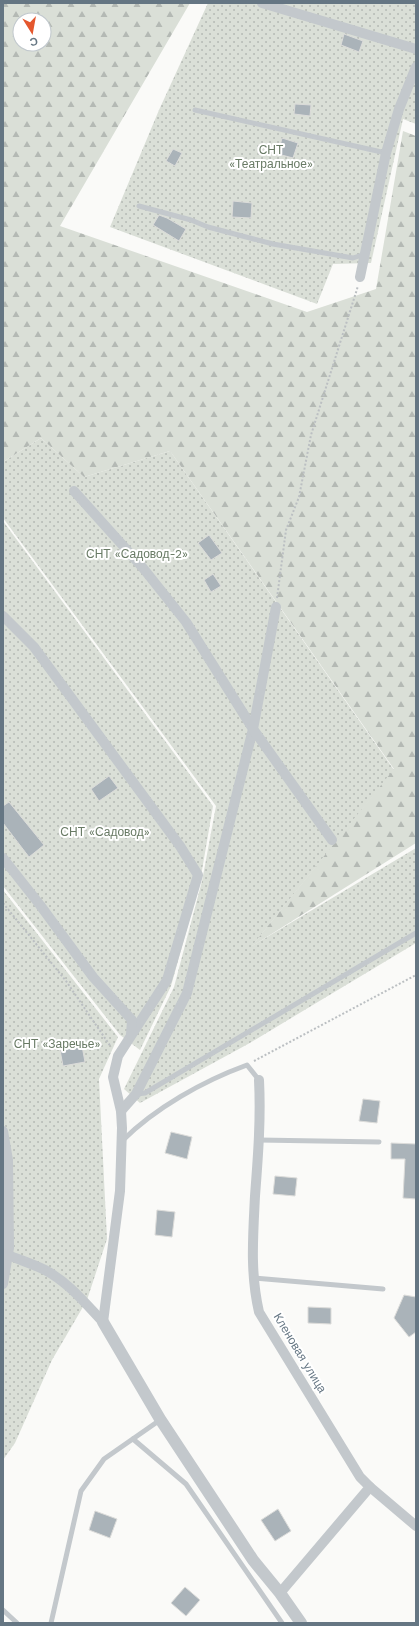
<svg xmlns="http://www.w3.org/2000/svg" width="419" height="1626" viewBox="0 0 419 1626" font-family="'Work Sans',sans-serif">
<defs>
<pattern id="green-dots" width="8" height="8" patternUnits="userSpaceOnUse"><rect width="8" height="8" fill="#dadfd7"/><path d="M2 2h.1M6 6h.1" fill="none" stroke="#b4b9b4" stroke-width="1.8" stroke-linecap="round"/></pattern>
<pattern id="forest-firs" width="22" height="20" patternUnits="userSpaceOnUse"><rect width="22" height="20" fill="#dadfd7"/><path d="M5 1l3.5 6h-7zM16 11l3.5 6h-7z" fill="#b4b9b4"/></pattern>
</defs>
<rect width="100%" height="100%" fill="#fafaf8"/>
<g fill="url(#green-dots)">
<polygon points="208,3 416,3 416,124 403,119 371,263 333,264 317,304 110,227 159,110"/>
<polygon points="41,438 84,477 170,451 394,770 252,946 416,848 416,943 248,1044 140,1103 124,1089 174,987 202,881 216,806 3,518 3,462"/>
<polygon points="3,521 213,806 200,882 171,986 140,1050 120,1035 3,886"/>
<polygon points="3,890 118,1037 99,1079 107,1239 87,1300 52,1360 15,1443 3,1460"/>
</g>
<path fill="url(#forest-firs)" fill-rule="evenodd" d="M3 3H190L60 226 307 312 376 289 403 131 416 136V843L251 947 394 769 170 451 84 477 41 438 3 462ZM20 20H44V44H20Z"/>
<g fill="#aab3b9" stroke="#dcdcda">
<polygon points="344,34 363,41 359,52 341,45"/>
<polygon points="295,104 311,105 310,116 294,114"/>
<polygon points="282,138 298,143 293,158 278,154"/>
<polygon points="173,149 182,153 175,166 166,161"/>
<polygon points="233,201 252,203 251,218 232,217"/>
<polygon points="159,215 167,218 186,229 179,241 153,225"/>
<polygon points="209,535 222,553 211,560 198,543"/>
<polygon points="213,574 221,586 211,592 204,580"/>
<polygon points="109,776 118,788 99,801 91,789"/>
<polygon points="9,802 44,845 29,857 3,823 3,806"/>
<polygon points="82,1046 85,1062 63,1066 60,1050"/>
<polygon points="363,1099 380,1101 377,1123 359,1121"/>
<polygon points="171,1132 192,1137 187,1159 165,1153"/>
<polygon points="391,1143 416,1144 416,1199 403,1198 405,1159 391,1159"/>
<polygon points="275,1176 297,1178 295,1196 273,1194"/>
<polygon points="157,1210 175,1212 172,1237 155,1235"/>
<polygon points="404,1295 416,1297 416,1332 409,1337 394,1318"/>
<polygon points="308,1307 331,1308 331,1324 308,1323"/>
<polygon points="278,1509 291,1531 275,1541 261,1520"/>
<polygon points="95,1511 117,1519 110,1538 89,1530"/>
<polygon points="185,1587 200,1600 186,1616 171,1603"/>
</g>
<g fill="none" stroke-linecap="round" stroke-linejoin="round">
<g stroke="#bbbfc2" stroke-width="2" stroke-dasharray="2 2" stroke-linecap="butt">
<polyline points="277,598 286,530 299,497 311,435 358,286"/>
<polyline points="3,903 66,981 111,1047"/>
<polyline points="254,1061 416,975"/>
</g>
<g stroke="#c3c8cc" stroke-width="5">
<polyline points="195,110 386,153"/>
<polyline points="139,206 191,220 208,227 273,244 353,258 365,254"/>
<polyline points="137,1094 145,1093 416,933"/>
<polyline points="259,1140 379,1142"/>
<path d="M122 1141C155 1108 203 1081 247 1065L259 1080"/>
<polyline points="254,1278 383,1289"/>
<polyline points="133,1439 186,1484 282,1623"/>
<polyline points="3,1610 17,1623"/>
<polyline points="51,1623 81,1491 104,1459 160,1420"/>
</g>
<g stroke="#c3c8cc" stroke-width="10">
<polyline points="262,3 416,49"/>
<polyline points="360,277 386,153 399,109 416,67"/>
<polyline points="74,491 143,568 186,622 253,729 187,993 136,1094 121,1111"/>
<polyline points="276,607 253,729 332,840"/>
<polyline points="3,616 34,647 180,846 198,875 167,980 118,1056 113,1077 121,1111 122,1128 120,1191 103,1322"/>
<polyline points="3,858 40,905 93,977 132,1020 131,1035"/>
<path d="M259 1080C261 1119 258 1157 255 1196 253 1236 250 1273 259 1312L360 1477 370 1487 280 1593"/>
<polyline points="3,1131 8,1160 9,1248 3,1284"/>
<path d="M3 1254 8 1255C20 1260 33 1264 45 1270 68 1282 85 1303 103 1322"/>
<polyline points="370,1487 416,1526"/>
</g>
<polyline stroke="#c3c8cc" stroke-width="12" points="103,1322 160,1419 253,1560 280,1593 301,1623"/>
</g>
<g text-anchor="middle" dominant-baseline="central" stroke-width="4" stroke-linejoin="round" paint-order="stroke">
<g font-size="12" fill="#687a64" stroke="#fff">
<text x="271" y="150">СНТ<tspan x="271" dy="14">«Театральное»</tspan></text>
<text x="137" y="554">СНТ «Садовод-2»</text>
<text x="105" y="832">СНТ «Садовод»</text>
<text x="57" y="1044">СНТ «Заречье»</text>
</g>
<g font-size="12" fill="#657683" stroke="#fff">
<text transform="translate(300 1353) rotate(59)">Кленовая улица</text>
</g>
</g>
<rect width="419" height="1626" fill="none" stroke="#657683" stroke-width="8"/>
<g transform="translate(32 32) rotate(169)"><circle r="19" fill="#ffffff" stroke="#c1c8cd"/>
<path d="M0-3L7 15L0 10L-7 15Z" fill="#e4572e"/>
<text y="-6" font-size="11" font-weight="bold" text-anchor="middle" fill="#657683">С</text>
</g>
</svg>
